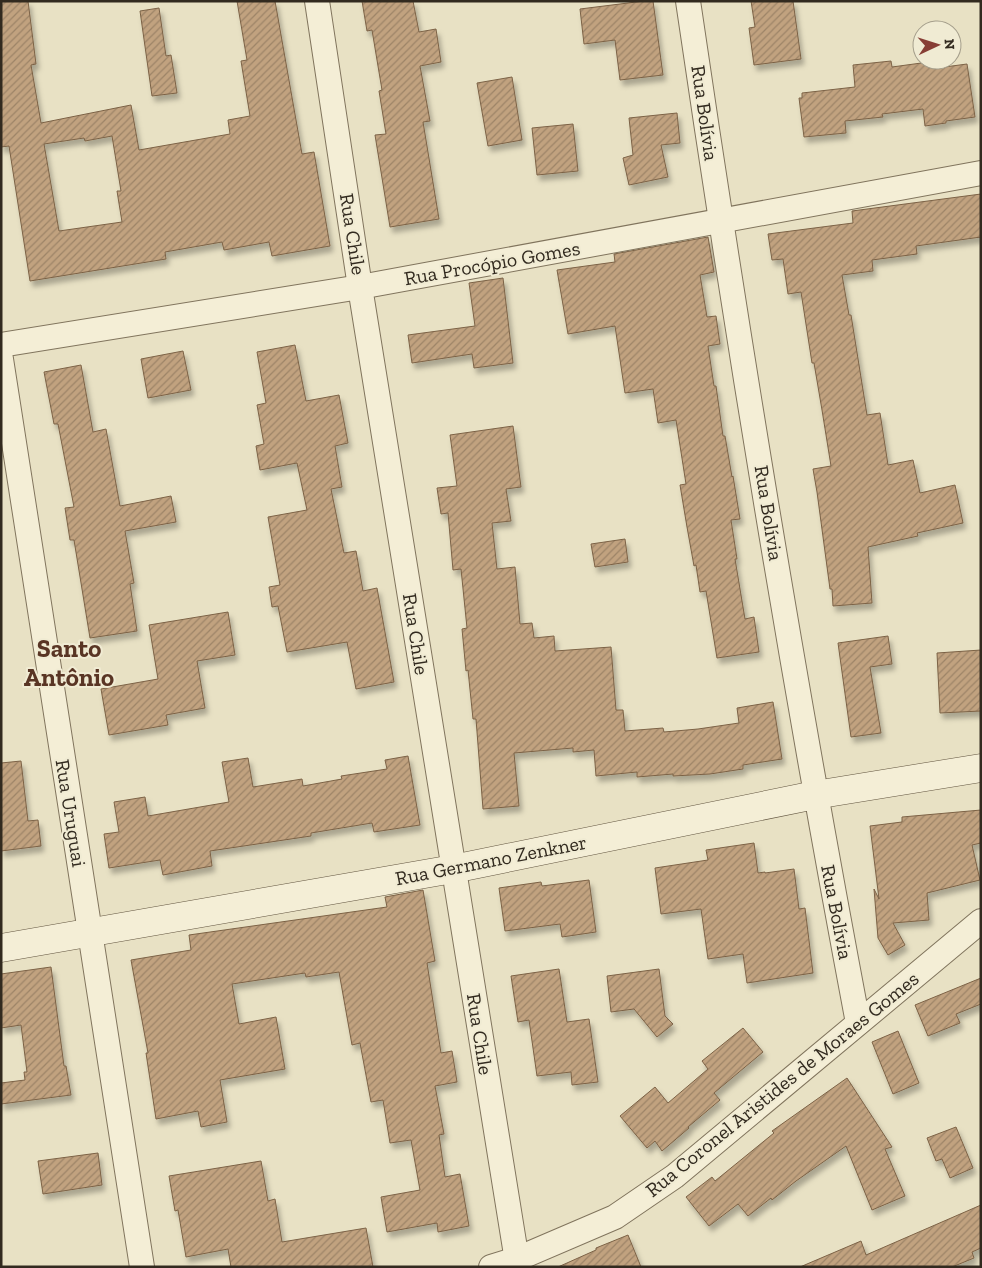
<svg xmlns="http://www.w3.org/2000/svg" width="982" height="1268" viewBox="0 0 982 1268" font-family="'Zilla Slab',serif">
<defs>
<pattern id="building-hatch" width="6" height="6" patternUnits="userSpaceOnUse" patternTransform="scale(1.25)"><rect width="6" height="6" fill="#c1a27f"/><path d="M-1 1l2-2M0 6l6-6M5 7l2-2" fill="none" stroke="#9d8467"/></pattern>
<filter id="shadow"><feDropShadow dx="3" dy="5.5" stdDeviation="2.5" flood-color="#0004"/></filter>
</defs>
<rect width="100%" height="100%" fill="#e8e1c4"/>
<g fill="url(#building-hatch)" stroke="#7c6246" fill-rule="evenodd" filter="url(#shadow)">
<path d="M1 1H28L36 64 31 65 41 123 131 105 139 150 230 134 228 120 250 116 241 61 247 60 237 1H275L302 154 314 152 330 246 272 256 269 242 224 250 222 242 165 252 166 259 30 281 9 146 1 147ZM112 136 121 191H117L122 222 59 231 44 144 84 138 85 141Z"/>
<polygon points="362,1 413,1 419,32 436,29 441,62 420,66 430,121 423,122 439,219 390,227 375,135 386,134 379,91 382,90 372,30 367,31"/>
<polygon points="644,1 653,1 663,75 620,80 615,40 584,44 580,9"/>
<polygon points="751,1 793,1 801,59 754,65 749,28 755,27"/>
<polygon points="159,8 166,56 171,55 177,93 152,96 140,11"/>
<polygon points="891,61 892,67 936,61 937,68 967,64 975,117 946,121 946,123 925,126 923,109 882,114 883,117 845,121 846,133 804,137 799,98 802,98 802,93 855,87 853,65"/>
<polygon points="512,77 522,140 488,146 477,83"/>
<polygon points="677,113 680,143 661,145 668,177 629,185 623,158 633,155 629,118"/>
<polygon points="573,124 578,171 537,175 532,128"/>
<polygon points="981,194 981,237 916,246 917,254 872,260 873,271 842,275 849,315 851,315 867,415 880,413 888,465 913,460 920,493 955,485 963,523 917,533 918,536 868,547 872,603 833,606 832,589 830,589 817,492 813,469 831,466 822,410 814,363 812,363 801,292 788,294 783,259 772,260 768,234 853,223 852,211"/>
<polygon points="708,237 714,272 700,275 707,317 716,316 720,344 708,346 714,386 716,386 723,436 725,436 732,477 733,476 740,519 731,520 737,559 735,559 745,619 754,617 759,652 717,658 706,591 700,592 696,565 694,566 687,527 680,485 686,484 676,420 658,423 653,389 625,393 615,326 568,334 557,270 615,262 614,254"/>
<polygon points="503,278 513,363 474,368 472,354 412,363 408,335 475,326 469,283"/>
<polygon points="295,345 306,401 339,395 348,443 335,446 342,487 331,489 344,553 356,551 363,591 377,588 394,682 356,689 347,642 287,652 278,606 272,607 269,587 280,585 268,517 307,510 297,463 260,470 256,446 264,444 257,405 266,403 257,352"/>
<polygon points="183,351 191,390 148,398 141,359"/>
<polygon points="81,365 93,432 106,429 120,506 171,496 176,522 125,531 134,583 130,584 137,631 90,638 74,540 70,540 65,508 74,507 58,424 54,424 44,372"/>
<polygon points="513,426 521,487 506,489 511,521 492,523 497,569 515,567 520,624 532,623 534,638 554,636 555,651 611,647 616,710 623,710 625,731 663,728 664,732 698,729 739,723 737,708 773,702 782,759 743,765 743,769 710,774 673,776 673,774 637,777 637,772 596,776 594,750 573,752 573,748 514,753 519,806 483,809 476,719 473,719 468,670 466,671 462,629 467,628 461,569 453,570 448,513 441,514 437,488 457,486 450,435"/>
<polygon points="625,539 628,562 595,567 591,544"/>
<polygon points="228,612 235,655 197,661 205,708 166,715 168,725 109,735 101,689 158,679 149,625"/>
<polygon points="888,636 892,664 870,667 881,733 851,737 838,643"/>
<polygon points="981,650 981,711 940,713 937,653"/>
<polygon points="408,756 420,825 374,832 372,823 311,833 311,836 210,851 212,866 163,875 160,860 109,868 104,834 119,832 114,802 145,797 148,816 229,802 222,762 248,758 253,787 302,779 303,786 342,779 341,776 387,769 385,760"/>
<polygon points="21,761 28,821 38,820 41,846 1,851 1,763"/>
<polygon points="981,810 981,843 972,845 980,880 927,893 929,920 893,923 905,945 888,955 878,938 874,889 879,899 870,826 902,822 902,817"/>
<polygon points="754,843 758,873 765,872 765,873 794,869 799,909 805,908 813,973 747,983 743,954 708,959 701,909 661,914 655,868 708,860 706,850"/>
<polygon points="589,880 596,932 562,937 560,924 505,931 499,888 541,882 542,886"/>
<polygon points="423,890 435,961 427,963 441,1053 452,1051 457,1082 435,1086 444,1134 439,1135 445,1177 460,1174 469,1226 438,1232 437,1223 387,1232 381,1197 420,1190 411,1140 390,1143 383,1100 371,1102 360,1043 352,1045 339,972 306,977 305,973 232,984 239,1024 276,1017 285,1069 220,1080 227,1122 201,1127 198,1111 156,1119 146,1053 148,1053 131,960 191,950 189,935 387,907 385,897"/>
<polygon points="51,967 64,1066 66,1066 71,1095 1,1104 1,1083 25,1080 24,1072 27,1072 21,1025 1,1028 1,974"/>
<polygon points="559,969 567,1022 589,1019 598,1082 572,1085 571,1072 537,1076 529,1020 518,1022 511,976"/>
<polygon points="659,969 665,1016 673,1024 657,1037 634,1009 611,1012 607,976"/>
<polygon points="981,978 981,1004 956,1014 960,1023 928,1036 915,1005"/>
<polygon points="743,1028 763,1052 714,1093 720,1100 688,1127 689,1128 662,1151 655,1141 647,1148 620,1116 655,1087 668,1103 708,1069 702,1061"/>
<polygon points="898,1031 919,1083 893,1094 872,1042"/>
<polygon points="847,1078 892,1147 885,1149 905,1196 872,1210 846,1146 796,1181 772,1200 771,1198 748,1216 738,1204 709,1226 686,1197 712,1177 715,1181 774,1133 772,1131"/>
<polygon points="956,1127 973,1168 950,1178 942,1159 936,1161 927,1138"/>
<polygon points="98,1153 102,1185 43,1194 38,1161"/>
<polygon points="261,1161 268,1201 275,1199 282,1242 366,1228 373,1267 231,1267 228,1249 186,1257 178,1210 175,1211 169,1176"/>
<polygon points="981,1205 981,1248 972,1252 974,1258 952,1267 800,1267 861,1241 866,1255"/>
<polygon points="628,1235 641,1267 558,1267 596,1250 596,1248"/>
</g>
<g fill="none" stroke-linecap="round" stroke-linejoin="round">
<g stroke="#80745d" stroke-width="26">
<g id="street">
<polyline points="317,1 360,287 518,1267"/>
<path d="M688 1C738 343 794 684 858 1023"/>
<polyline points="1,345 360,287 981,173"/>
<polyline points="1,359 142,1267"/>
<polyline points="491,1267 517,1259 615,1217 675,1176 981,921"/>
</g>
</g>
<g stroke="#625540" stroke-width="29">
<polyline id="secondary" points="1,948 453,869 815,795 981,768"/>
</g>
<use href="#street" stroke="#f4eed6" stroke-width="24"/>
<use href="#secondary" stroke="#f4eed6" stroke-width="28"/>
</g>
<g text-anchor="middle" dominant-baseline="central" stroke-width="4" stroke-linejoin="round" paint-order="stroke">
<g font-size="20" fill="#322a1f" stroke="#f0ebd3">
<text transform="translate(705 113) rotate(82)">Rua Bolívia</text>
<text transform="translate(353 234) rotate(81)">Rua Chile</text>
<text transform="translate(492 263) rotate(-10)">Rua Procópio Gomes</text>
<text transform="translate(769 513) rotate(81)">Rua Bolívia</text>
<text transform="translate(416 634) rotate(81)">Rua Chile</text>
<text transform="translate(71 813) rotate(81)">Rua Uruguai</text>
<text transform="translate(491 860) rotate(-11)">Rua Germano Zenkner</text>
<text transform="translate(837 912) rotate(79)">Rua Bolívia</text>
<text transform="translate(480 1034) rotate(81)">Rua Chile</text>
<text transform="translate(782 1084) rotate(-39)">Rua Coronel Aristides de Moraes Gomes</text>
</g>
<g font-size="25" font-weight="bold" fill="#593524" stroke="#f0ebd3">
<text x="69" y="648">Santo<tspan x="69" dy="29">Antônio</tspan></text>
</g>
</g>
<rect width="982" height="1268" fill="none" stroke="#322a1f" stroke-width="5"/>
<g transform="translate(937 45) rotate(86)"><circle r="24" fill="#f0ebd3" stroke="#a49e8b"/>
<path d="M0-4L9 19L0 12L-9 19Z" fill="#873e35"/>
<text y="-8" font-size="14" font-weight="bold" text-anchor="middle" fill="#322a1f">N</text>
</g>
</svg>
